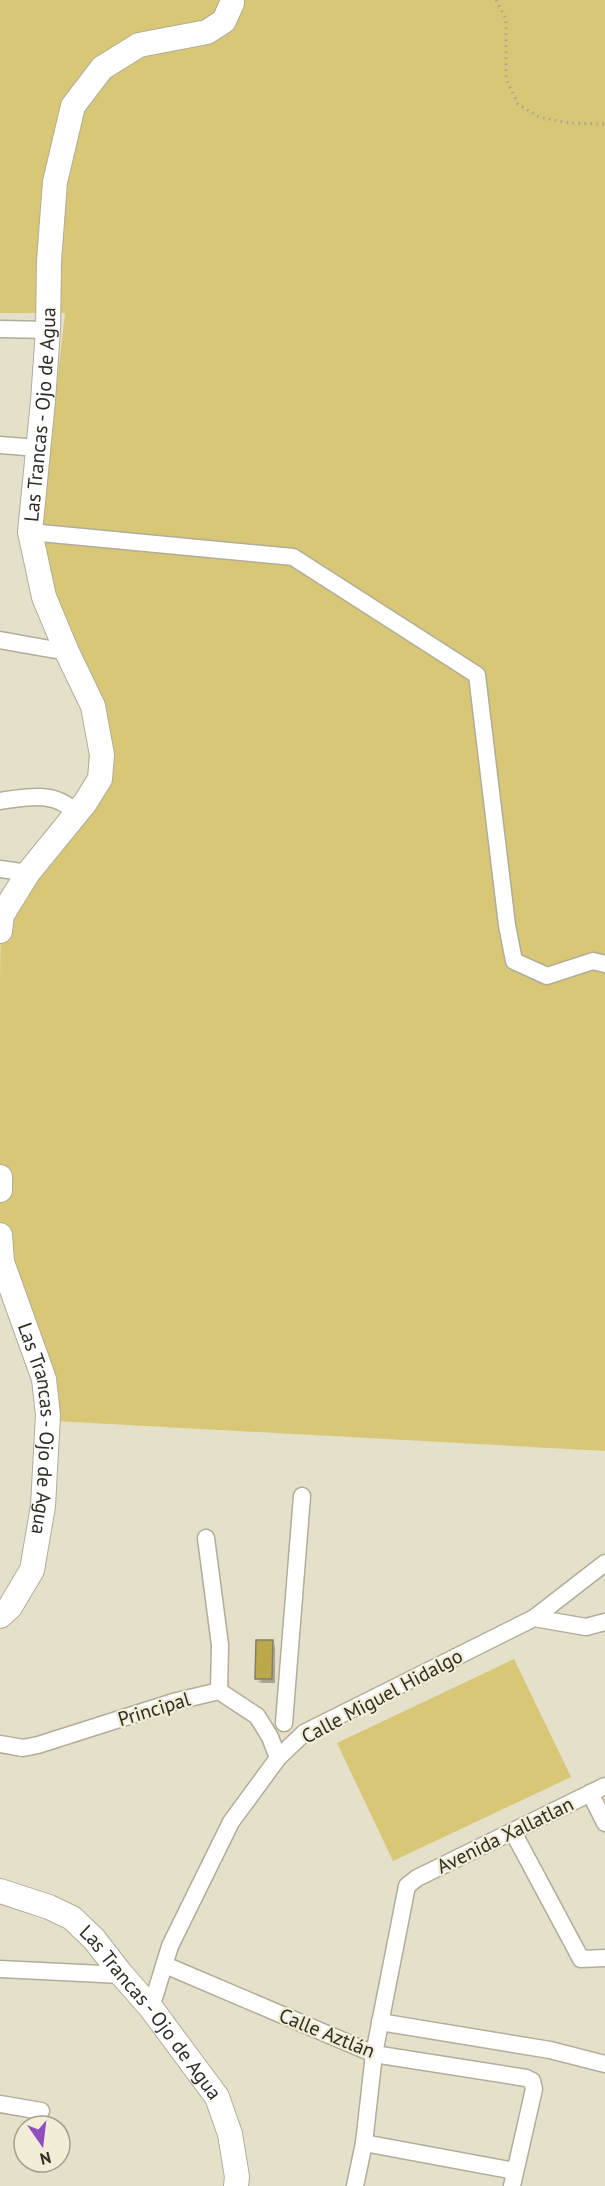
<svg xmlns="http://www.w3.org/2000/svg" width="605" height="2186" viewBox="0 0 605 2186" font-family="'PT Sans',sans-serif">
<defs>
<filter id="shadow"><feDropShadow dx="5.5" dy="5.5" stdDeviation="1.5" flood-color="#0004"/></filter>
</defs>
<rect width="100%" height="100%" fill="#e4e0c9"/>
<g fill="#d8c776">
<polygon points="0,0 605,0 605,1451 55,1421 0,1262 0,979 1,924 86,799 91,715 39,544 65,313 0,313"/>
<polygon points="514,1659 571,1777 393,1861 337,1743"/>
</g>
<polygon fill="#bba84b" stroke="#827e69" stroke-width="1.5" filter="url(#shadow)" points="256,1640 273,1640 272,1679 255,1679"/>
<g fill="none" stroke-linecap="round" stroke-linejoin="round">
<g stroke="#b1ad98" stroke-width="19">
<g id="street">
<polyline points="0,329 48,330"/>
<polyline points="0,445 38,448"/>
<polyline points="30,532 293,557 477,675 507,925 514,961 547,976 593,961 605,964"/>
<polyline points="0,640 67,652"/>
<path d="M0 801C26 797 58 790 76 814"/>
<polyline points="0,869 28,873"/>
<polyline points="206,1538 220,1645 219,1691"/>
<polyline points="534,1618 586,1627 605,1622"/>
<polyline points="284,1723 302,1496"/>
<polyline points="0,1744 23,1748 38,1745 173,1702 219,1691 257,1716 270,1737 278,1758"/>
<polyline points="590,1793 605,1823"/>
<polyline points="513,1832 581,1959 605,1958"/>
<polyline points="165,1965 374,2054 526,2078 532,2081 534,2089 512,2186"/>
<polyline points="0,1969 122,1975"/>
<polyline points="151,2008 170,1946 231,1822 278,1758 304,1733 534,1618 605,1563"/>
<polyline points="380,2022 550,2050 605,2064"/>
<polyline points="0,2104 41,2111"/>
<polyline points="364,2143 515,2171"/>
<polyline points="355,2186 364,2143 374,2054 407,1886 417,1878 605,1786"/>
</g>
</g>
<g stroke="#b1ad98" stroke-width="26">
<g id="secondary">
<path id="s1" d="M0 931 2 915 28 873 85 803 100 779 102 755 93 706 67 652 44 597 30 532 43 401 48 330 49 261 55 182 73 106 102 68 139 45 207 32 224 21 232 3V0"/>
<polyline points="0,1177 0,1190"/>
<path id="s2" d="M0 1235 2 1262 44 1379 48 1415 43 1506 32 1570 10 1607 0 1616"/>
<path id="s3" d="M0 1891 49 1907 72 1918 94 1939 122 1975 151 2008 217 2097 230 2134 237 2177 236 2186"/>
</g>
</g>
<polyline stroke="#a8a592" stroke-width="3" stroke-dasharray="1.5 4.5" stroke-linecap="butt" points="496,0 506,19 506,79 518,104 539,117 569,123 605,124"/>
<use href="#street" stroke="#fff" stroke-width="16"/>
<use href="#secondary" stroke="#fff" stroke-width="24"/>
</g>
<g text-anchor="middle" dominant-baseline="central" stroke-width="4.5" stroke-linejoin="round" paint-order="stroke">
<g font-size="20" fill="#2f2d24" stroke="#f1edd6">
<text stroke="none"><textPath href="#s1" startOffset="562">Las Trancas - Ojo de Agua</textPath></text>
<text stroke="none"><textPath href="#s2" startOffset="200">Las Trancas - Ojo de Agua</textPath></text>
<text transform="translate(382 1696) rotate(-28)">Calle Miguel Hidalgo</text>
<text transform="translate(154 1709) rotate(-17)">Principal</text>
<text transform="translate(505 1835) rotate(-26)">Avenida Xallatlan</text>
<text stroke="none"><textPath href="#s3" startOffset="200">Las Trancas - Ojo de Agua</textPath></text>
<text transform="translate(327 2033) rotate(22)">Calle Aztlán</text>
</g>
</g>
<g transform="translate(42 2144) rotate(166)"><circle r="28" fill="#f1edd6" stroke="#a3a08f" stroke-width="1.5"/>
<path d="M0-4.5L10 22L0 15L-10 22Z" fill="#914ec3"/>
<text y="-9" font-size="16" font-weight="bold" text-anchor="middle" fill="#2f2d24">N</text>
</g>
</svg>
